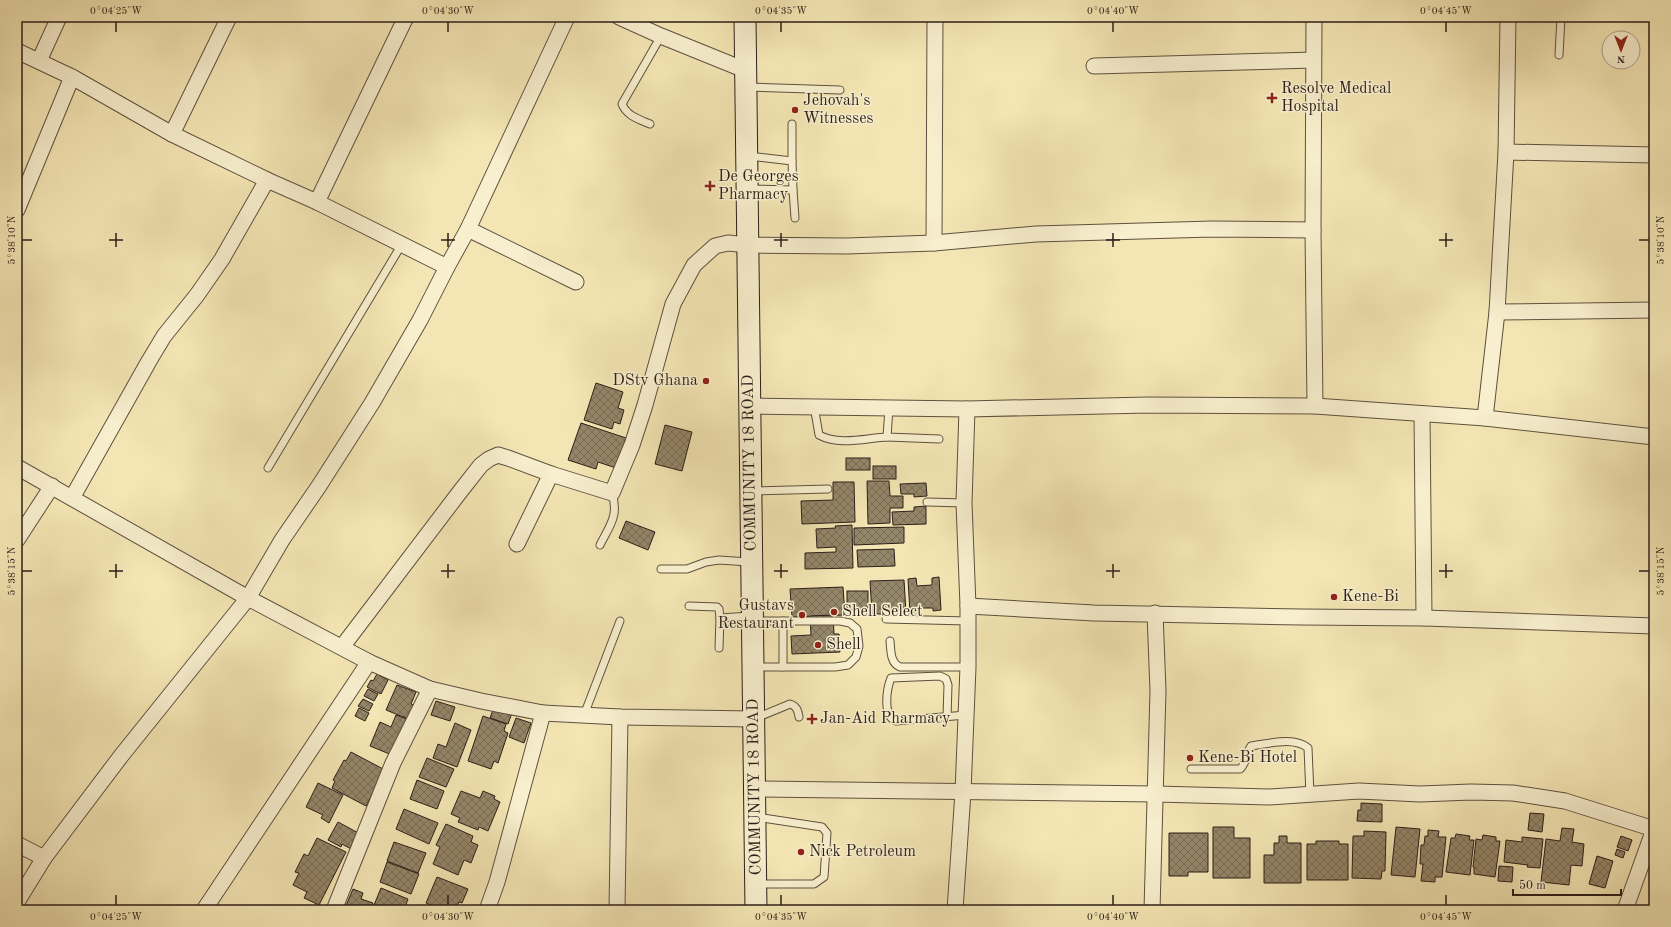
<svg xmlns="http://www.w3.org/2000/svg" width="1671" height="927" viewBox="0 0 1671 927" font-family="'Old Standard TT',serif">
<defs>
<pattern id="building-cross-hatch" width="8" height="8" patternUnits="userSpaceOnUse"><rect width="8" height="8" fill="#948669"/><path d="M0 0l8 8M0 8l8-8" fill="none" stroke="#796d55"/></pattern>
</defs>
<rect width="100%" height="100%" fill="#f4e6b4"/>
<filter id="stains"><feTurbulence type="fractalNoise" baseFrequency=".005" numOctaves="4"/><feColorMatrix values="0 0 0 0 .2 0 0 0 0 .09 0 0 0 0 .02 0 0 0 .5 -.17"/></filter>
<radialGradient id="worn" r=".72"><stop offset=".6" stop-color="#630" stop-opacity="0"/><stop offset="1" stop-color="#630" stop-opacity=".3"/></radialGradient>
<g fill="url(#building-cross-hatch)" stroke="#2c1e18">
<polygon points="596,383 623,392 618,408 624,410 620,424 614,422 612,429 584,420"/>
<polygon points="581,423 626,438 616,468 598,462 596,469 568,460"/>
<polygon points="665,425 692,432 682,471 655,464"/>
<rect x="846" y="458" width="24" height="12"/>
<rect x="873" y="466" width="23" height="13"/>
<polygon points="867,481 889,481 890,496 903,496 903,508 890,508 890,523 868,524"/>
<polygon points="833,482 854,482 855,522 802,524 801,501 833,500"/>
<polygon points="926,483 927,496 914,497 914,494 901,494 900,484"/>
<polygon points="926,506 926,524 893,525 892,512 914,511 914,507"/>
<polygon points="626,521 655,532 648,550 619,538"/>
<polygon points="852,525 853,568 805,569 805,553 836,552 836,547 817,548 816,529 836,528 835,526"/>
<polygon points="904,527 904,543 854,545 854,528"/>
<polygon points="894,549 895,566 858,567 857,550"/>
<polygon points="939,577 941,610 933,611 933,608 920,608 920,612 910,613 908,579 916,578 917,586 932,585 932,578"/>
<polygon points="904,580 906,613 896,613 896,610 884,611 884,614 872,614 870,581"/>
<polygon points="843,587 845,615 792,617 790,589"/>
<rect x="847" y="591" width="21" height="19"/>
<polygon points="833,615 834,634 839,634 840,652 792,654 791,636 811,635 810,616"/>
<polygon points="377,674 388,680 381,694 367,687 371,680 373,681"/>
<polygon points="397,685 416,692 411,704 414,705 408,719 386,710"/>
<polygon points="368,689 378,694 374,701 364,696"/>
<polygon points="363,699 373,704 369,711 358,706"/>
<polygon points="436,701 455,707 450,721 431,715"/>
<polygon points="494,707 512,713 508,724 490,718"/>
<polygon points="359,708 369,713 365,721 355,716"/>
<polygon points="396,715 407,719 392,755 370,746 380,722 391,727"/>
<polygon points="483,716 506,724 504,731 508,733 498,763 494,761 491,769 468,761"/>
<polygon points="516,718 531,723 524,743 509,737"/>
<polygon points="455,723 471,730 457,767 433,758 438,744 446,747"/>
<polygon points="351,752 385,770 366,806 332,788 335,781 333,780 344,760 346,761"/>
<polygon points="427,758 454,769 446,787 419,777"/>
<polygon points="417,780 444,791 437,809 410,799"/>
<polygon points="318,783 343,795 329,823 321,818 323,815 306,807"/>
<polygon points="461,791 480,798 483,791 495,796 494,799 500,802 488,831 479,827 478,830 458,822 460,818 451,814"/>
<polygon points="1361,803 1382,804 1382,822 1357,821 1358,810 1361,810"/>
<polygon points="404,809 438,823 429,844 396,829"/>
<polygon points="1530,813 1544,814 1542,832 1528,830"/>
<polygon points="338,822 362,835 353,850 342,844 341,847 328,840"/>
<polygon points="446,824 473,836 471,842 478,845 471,863 464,860 458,875 433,864 440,847 436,845"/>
<polygon points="1213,827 1234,827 1234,838 1250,838 1250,878 1213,878"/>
<polygon points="1396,827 1420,829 1415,877 1391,875"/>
<polygon points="1562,828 1574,829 1572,842 1584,844 1582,866 1571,865 1569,885 1541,882 1546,839 1560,841"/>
<polygon points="1428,830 1439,831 1438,837 1446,837 1442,877 1435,877 1435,882 1421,881 1423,864 1420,864 1421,845 1424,845 1425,836 1428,836"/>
<polygon points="1364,831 1386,832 1385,871 1382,871 1381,879 1352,878 1353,836 1364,836"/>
<polygon points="1169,833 1208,833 1208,872 1188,872 1188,876 1169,876"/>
<polygon points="1456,834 1470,836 1469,840 1474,840 1470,875 1446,872 1451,838 1455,838"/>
<polygon points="1483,835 1496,837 1496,841 1500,841 1495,877 1474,874 1474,867 1473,867 1476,839 1482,840"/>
<polygon points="1279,836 1287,836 1287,843 1301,843 1301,883 1264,883 1264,855 1274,855 1274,843 1279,843"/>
<polygon points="1621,836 1632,840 1628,851 1617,847"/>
<polygon points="1522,837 1543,839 1540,868 1527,867 1528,865 1504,862 1506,840 1522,842"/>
<polygon points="317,838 346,852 319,905 304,898 307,892 293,885 299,873 295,872 304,854 308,856"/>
<polygon points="1316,841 1339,841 1339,844 1348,844 1348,880 1307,880 1307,844 1316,844"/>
<polygon points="394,842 426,853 418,873 387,861"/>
<polygon points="1617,849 1625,852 1623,858 1615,855"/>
<polygon points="1597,856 1613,861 1605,888 1589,884"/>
<polygon points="387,862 419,874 411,894 380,882"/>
<polygon points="1499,866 1513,867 1512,882 1498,881"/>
<polygon points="437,877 468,889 462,903 459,902 455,910 442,910 426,903"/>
<polygon points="381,888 408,899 404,910 372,910"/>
<polygon points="353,889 363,893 361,899 373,903 370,910 349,910 345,908"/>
</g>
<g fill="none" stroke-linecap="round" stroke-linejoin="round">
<g stroke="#5e503f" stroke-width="9">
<g id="service">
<polyline points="1559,55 1561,17"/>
<polyline points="747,87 840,90"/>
<path d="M650 124C638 119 627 116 622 104L661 36"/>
<polyline points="749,156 792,161 793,190 750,189"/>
<polyline points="792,161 792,124"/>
<polyline points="793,190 795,218"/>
<path d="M814 406 819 435C839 446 866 438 887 437"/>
<polyline points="889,408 887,437 939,439"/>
<polyline points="268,468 402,244"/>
<polyline points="753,491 828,489"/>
<polyline points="927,502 964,503"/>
<path d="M600 545C610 525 619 516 612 493"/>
<polyline points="661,569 687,569 706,562 719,560 749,562"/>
<polyline points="689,606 717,607 719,609 720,618"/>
<polyline points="886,619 968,621"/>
<polyline points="754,621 840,621 850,623 857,629 859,646 856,657 848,665 835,667 756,667"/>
<polyline points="783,621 783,667"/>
<path d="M890 641C891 650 890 663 900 667H968"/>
<polyline points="719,648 720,618 750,616"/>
<polyline points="584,715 620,621"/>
<path d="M947 717 948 685 946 679 940 676 891 678C887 688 882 716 896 721L966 715"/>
<path d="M756 718 790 704C797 706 798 711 799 717"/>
<path d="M1191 769H1240C1247 763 1246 753 1251 746 1268 744 1294 736 1308 748L1310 795"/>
<polyline points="756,817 822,827 827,833 824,877 814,884 758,884"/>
</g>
</g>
<g stroke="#5e503f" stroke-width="17">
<g id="minor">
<polyline points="619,17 661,36 745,70"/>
<polyline points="1314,17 1313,230 1315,406"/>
<polyline points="17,51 72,77 172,134 267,180 317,202 447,267"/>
<polyline points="39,61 59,17"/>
<polyline points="1094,66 1313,60"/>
<polyline points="172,134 229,17"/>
<polyline points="1506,152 1654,155"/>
<polyline points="317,202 406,17"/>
<polyline points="17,210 72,77"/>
<polyline points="468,229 576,282"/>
<polyline points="934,243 935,17"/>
<polyline points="1497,312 1654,310"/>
<polyline points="749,406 967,409 1148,405 1315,406 1485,418 1654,437"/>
<polyline points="1422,414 1424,618"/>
<polyline points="1485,418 1497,312 1506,152 1508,17"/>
<polyline points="17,467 248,598 369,662 430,689 481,701 543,713 620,717 754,719"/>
<polyline points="72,498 149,361 164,336 197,295 222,259 267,180"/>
<polyline points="17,540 52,486"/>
<polyline points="517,544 551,474"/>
<polyline points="968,606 1094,613 1301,617 1424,618 1654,626"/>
<polyline points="342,647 459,493 481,465 489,459 498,455 508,458 551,474 612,493 632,445 645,405 673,304 694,265 715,246 728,243 748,245 847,246 934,243 1036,234 1212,229 1313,230"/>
<polyline points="755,789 1156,794 1269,797 1359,791 1420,794 1471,792 1513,793 1565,801 1654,829"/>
<polyline points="17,844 44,858"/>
<polyline points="17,902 44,858 121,756 248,598 282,540 319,486 372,403 420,320 447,267 468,229 567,17"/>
<polyline points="204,910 369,662"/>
<polyline points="334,910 393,763 430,689"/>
<polyline points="487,910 497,882 543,713"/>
<polyline points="617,910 620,717"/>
<polyline points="955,910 963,792 968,667 968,606 964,503 967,409"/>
<polyline points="1152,910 1158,691 1155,613"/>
<polyline points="1625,910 1654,829"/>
</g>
</g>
<g stroke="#2c1e18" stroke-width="23">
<polyline id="secondary" points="745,17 756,910"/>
</g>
<use href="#service" stroke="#f8efce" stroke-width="7"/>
<use href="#minor" stroke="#f8efce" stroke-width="15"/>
<use href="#secondary" stroke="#f8efce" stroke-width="21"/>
</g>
<path fill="none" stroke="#2c1e18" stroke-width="1.5" d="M116 22V32M448 22V32M781 22V32M1113 22V32M1446 22V32M116 233V247M448 233V247M781 233V247M1113 233V247M1446 233V247M22 240H32M109 240H123M441 240H455M774 240H788M1106 240H1120M1439 240H1453M1639 240H1649M116 564V578M448 564V578M781 564V578M1113 564V578M1446 564V578M22 571H32M109 571H123M441 571H455M774 571H788M1106 571H1120M1439 571H1453M1639 571H1649M116 895V905M448 895V905M781 895V905M1113 895V905M1446 895V905"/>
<g fill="#8f2418" stroke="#f8efce" stroke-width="1.5">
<path d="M1270 92h4v4h4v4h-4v4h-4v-4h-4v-4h4z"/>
<circle cx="795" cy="110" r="4"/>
<path d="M708 180h4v4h4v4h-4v4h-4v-4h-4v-4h4z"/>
<circle cx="706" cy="381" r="4"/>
<circle cx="1334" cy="597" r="4"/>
<circle cx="834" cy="612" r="4"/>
<circle cx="802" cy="615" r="4"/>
<circle cx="818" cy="645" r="4"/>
<path d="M810 713h4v4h4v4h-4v4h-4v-4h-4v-4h4z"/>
<circle cx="1190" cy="758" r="4"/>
<circle cx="801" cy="852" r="4"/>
</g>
<g text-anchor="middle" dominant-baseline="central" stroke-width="3" stroke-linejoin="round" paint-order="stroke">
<g font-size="16" fill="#2c1e18" stroke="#f8efce" text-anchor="start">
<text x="1281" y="89">Resolve Medical<tspan x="1281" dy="18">Hospital</tspan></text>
<text x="803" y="101">Jehovah's<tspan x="803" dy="18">Witnesses</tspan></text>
<text x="718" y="177">De Georges<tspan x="718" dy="18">Pharmacy</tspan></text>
<text x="698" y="381" text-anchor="end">DStv Ghana</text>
<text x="1342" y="597">Kene-Bi</text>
<text x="794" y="606" text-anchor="end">Gustavs<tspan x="794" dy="18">Restaurant</tspan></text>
<text x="842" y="612">Shell Select</text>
<text x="826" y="645">Shell</text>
<text x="820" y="719">Jan-Aid Pharmacy</text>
<text x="1198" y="758">Kene-Bi Hotel</text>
<text x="809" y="852">Nick Petroleum</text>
</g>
<g font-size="16" fill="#2c1e18" stroke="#f8efce">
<text transform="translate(750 463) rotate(-91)">COMMUNITY 18 ROAD</text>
<text transform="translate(755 787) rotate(-91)">COMMUNITY 18 ROAD</text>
</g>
</g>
<rect width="1671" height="927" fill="none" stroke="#f4e6b4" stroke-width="44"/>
<g transform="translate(1621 50) rotate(180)"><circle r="19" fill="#f8efce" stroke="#a69b85"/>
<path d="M0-3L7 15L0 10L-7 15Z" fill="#8f2418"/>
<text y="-6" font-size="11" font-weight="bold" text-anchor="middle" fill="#2c1e18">N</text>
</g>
<path d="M1513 889v6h108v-6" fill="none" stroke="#2c1e18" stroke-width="2"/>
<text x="1519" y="889" font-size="12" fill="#2c1e18" stroke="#f8efce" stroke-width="3" paint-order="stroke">50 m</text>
<rect x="22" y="22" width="1627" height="883" fill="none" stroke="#2c1e18" stroke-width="1.5"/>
<g font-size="10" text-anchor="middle" fill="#2c1e18">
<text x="116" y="14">0°04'25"W</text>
<text x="448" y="14">0°04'30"W</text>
<text x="781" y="14">0°04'35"W</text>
<text x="1113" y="14">0°04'40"W</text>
<text x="1446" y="14">0°04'45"W</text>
<text transform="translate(1660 240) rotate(-90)" y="4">5°38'10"N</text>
<text transform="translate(11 240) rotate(-90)" y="4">5°38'10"N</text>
<text transform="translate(1660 571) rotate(-90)" y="4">5°38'15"N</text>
<text transform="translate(11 571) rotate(-90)" y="4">5°38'15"N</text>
<text x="116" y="920">0°04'25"W</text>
<text x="448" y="920">0°04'30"W</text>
<text x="781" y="920">0°04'35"W</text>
<text x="1113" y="920">0°04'40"W</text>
<text x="1446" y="920">0°04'45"W</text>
</g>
<rect width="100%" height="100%" filter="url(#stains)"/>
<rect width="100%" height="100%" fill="url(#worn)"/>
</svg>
